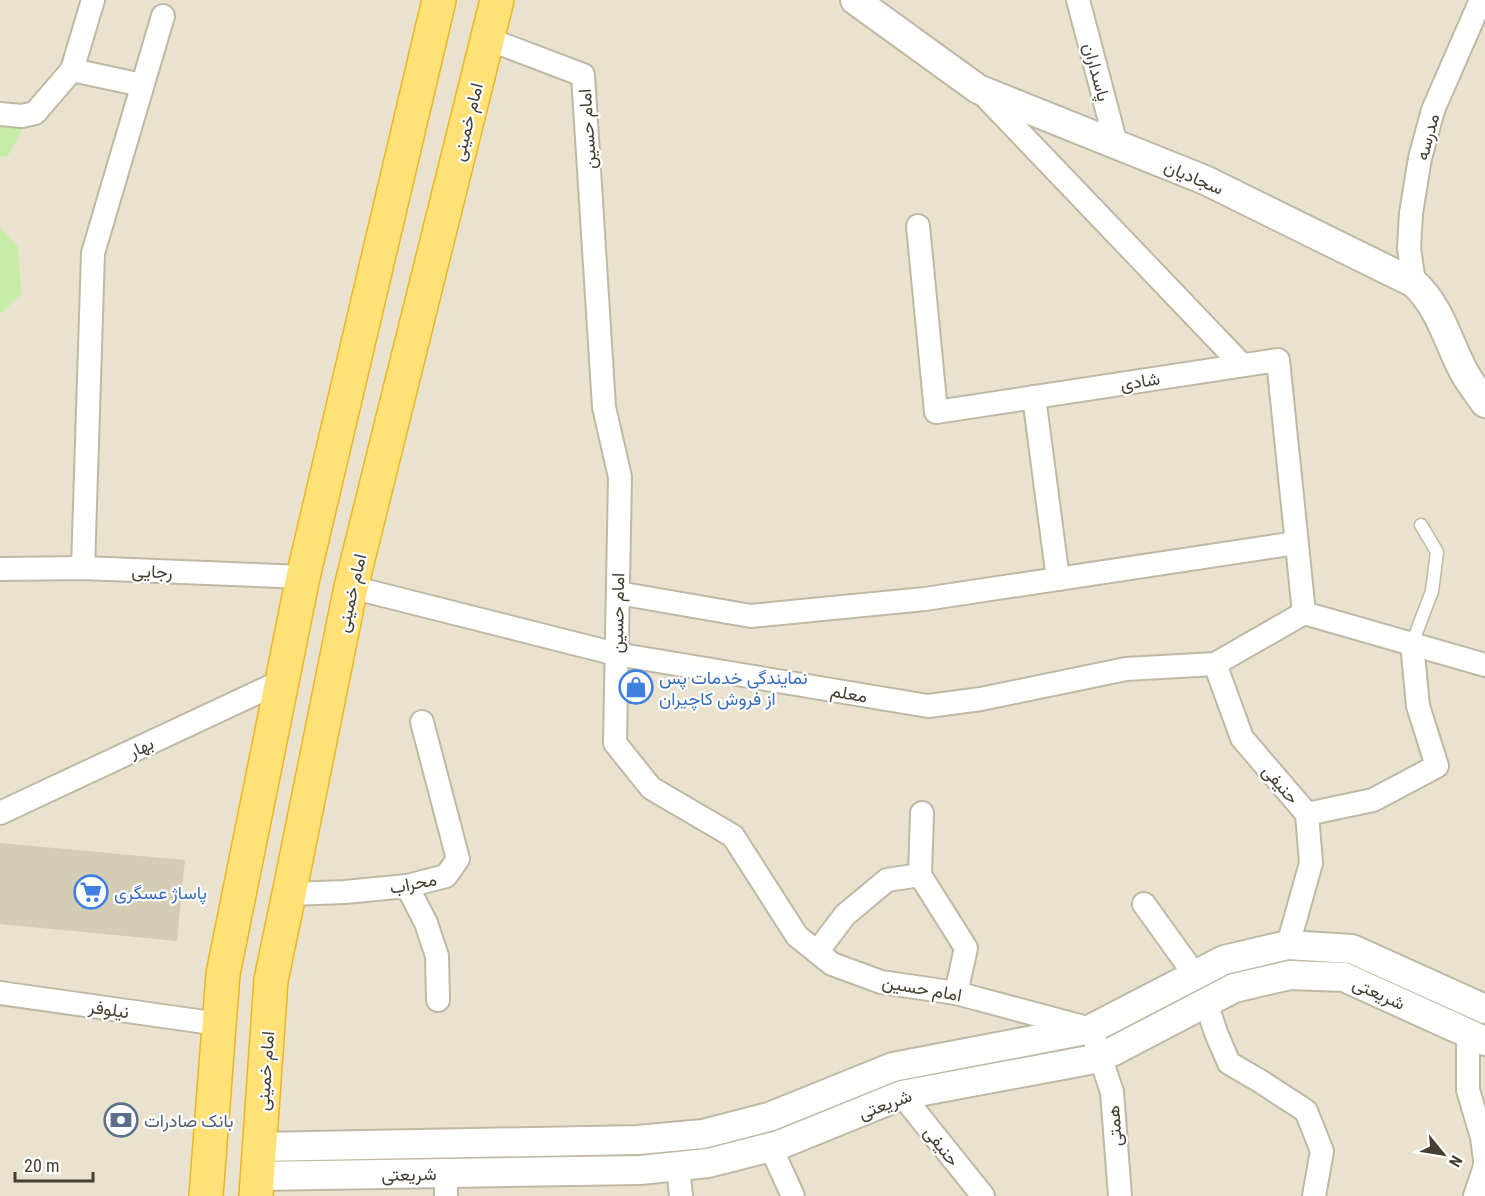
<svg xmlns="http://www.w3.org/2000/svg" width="1485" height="1196" viewBox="0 0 1485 1196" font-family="'Roboto Condensed',Vazirmatn,sans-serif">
<rect width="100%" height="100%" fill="#f3efe2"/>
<rect fill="#e8e2cf" x="0" y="0" width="1485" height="1196"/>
<g fill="#c6eca5">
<polygon points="0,123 25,125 7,157 0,156"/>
<polygon points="0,228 18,247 21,294 0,314"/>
</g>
<polygon fill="#d5ccb6" points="0,843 185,860 177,941 0,924"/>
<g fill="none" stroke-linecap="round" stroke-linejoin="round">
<g stroke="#bfb8a4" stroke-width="15">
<polyline id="service" points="1412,644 1432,591 1437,552 1421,525"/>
</g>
<g stroke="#bfb8a4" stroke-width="26">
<g id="minor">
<polyline points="1078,0 1116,144"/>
<polyline points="488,39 583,75 604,407 620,477 615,743 651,788 733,836 797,936 832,964 881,982 956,993 1091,1029 1112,1092 1120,1196"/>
<polyline points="72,70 142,85"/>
<polyline points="982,93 1242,365"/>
<polyline points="0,114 22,116 35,113 72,70 93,0"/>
<polyline points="918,226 936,412 1278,360 1304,613"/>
<polyline points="1414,283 1409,248 1411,213 1420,158 1433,110 1481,0"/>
<polyline points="1034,397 1058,579"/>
<polyline points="83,568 93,253 163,16"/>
<polyline points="0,569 83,568 303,577"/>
<polyline points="351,587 616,654 928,706 981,699 1126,669 1215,664 1304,613"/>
<polyline points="618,593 751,616 925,599 1296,543"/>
<polyline points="1304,613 1485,665"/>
<polyline points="1215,664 1242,738 1307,814 1311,863 1288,945"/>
<polyline points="0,813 282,681"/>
<polyline points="922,813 920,875 966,948 956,993"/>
<polyline points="1307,814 1373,800 1437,766 1418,706 1412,644"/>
<polyline points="407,886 426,923 437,956 438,1000"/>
<polyline points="289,894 345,892 407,886 446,876 458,859 422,722"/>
<polyline points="1144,904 1195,975"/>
<polyline points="817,952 845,915 887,880 920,875"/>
<polyline points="0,993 219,1024"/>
<polyline points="1206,1002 1216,1033 1229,1063 1260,1081 1306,1111 1322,1151 1314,1196"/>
<polyline points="1468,1033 1468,1090 1482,1137 1485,1160"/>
<polyline points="902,1095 983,1196"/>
<polyline points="771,1148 793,1196"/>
<polyline points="678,1166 681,1196"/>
<polyline points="446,1173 446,1196"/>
<polyline points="1475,1196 1485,1166"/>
</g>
</g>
<g stroke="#bfb8a4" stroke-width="32">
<g id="tertiary">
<path d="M855 0 978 89 1205 180 1414 283C1440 307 1448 342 1464 372 1470 383 1478 393 1485 403"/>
<polyline points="259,1147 638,1140 703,1134 769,1117 893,1067 1091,1029 1224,960 1288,945 1352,949 1485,1009"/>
<polyline points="257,1176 640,1170 708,1163 779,1145 902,1095 1100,1058 1234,988 1290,975 1344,977 1485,1041"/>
</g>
</g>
<g stroke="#edb521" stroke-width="36">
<g id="trunk">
<polyline points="206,1196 223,974 303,577 439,0"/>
<polyline points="256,1196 271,980 289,894 351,587 497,0"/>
</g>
</g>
<use href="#service" stroke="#fff" stroke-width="12"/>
<use href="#minor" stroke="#fff" stroke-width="22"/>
<use href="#tertiary" stroke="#fff" stroke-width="28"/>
<use href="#trunk" stroke="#ffe178" stroke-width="33"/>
</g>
<defs>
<g id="shop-ring" transform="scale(1.725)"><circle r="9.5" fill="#fff" stroke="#3f7fe0" stroke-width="1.5"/><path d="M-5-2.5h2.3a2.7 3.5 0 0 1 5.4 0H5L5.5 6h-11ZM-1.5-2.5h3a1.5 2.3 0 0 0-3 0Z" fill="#3f7fe0"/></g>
<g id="supermarket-ring" transform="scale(1.725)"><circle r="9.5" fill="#fff" stroke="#3f7fe0" stroke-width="1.5"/><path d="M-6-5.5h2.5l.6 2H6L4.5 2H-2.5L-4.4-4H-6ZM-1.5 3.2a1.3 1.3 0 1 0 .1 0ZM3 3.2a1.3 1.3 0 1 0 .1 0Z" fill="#3f7fe0"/></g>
<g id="bank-ring" transform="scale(1.725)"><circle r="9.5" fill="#fff" stroke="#5c6f8a" stroke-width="1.5"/><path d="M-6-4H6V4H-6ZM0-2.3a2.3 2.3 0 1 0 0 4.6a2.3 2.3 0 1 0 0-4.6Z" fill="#5c6f8a"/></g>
</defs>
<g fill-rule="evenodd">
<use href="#shop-ring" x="636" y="687"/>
<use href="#supermarket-ring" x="91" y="892"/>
<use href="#bank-ring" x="121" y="1120"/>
</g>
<g text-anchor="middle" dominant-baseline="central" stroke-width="4.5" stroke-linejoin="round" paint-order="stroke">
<g font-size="18" fill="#453f32" stroke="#fff">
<text transform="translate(1097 72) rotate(75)">پاسداران</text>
<text transform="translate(467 122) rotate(-76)">امام خمینی</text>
<text transform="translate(587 129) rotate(-94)">امام حسین</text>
<text transform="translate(1427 137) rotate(-75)">مدرسه</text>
<text transform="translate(1194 177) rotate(23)">سجادیان</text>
<text transform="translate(1140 381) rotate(-9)">شادی</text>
<text transform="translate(152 571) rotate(2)">رجایی</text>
<text transform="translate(351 593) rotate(-77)">امام خمینی</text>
<text transform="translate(617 613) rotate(-89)">امام حسین</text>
<text transform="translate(849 693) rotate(10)">معلم</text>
<text transform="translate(141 747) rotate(-25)">بهار</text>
<text transform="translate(1281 784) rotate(49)">حنیفی</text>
<text transform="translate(413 883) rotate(-11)">محراب</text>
<text transform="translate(922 988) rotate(10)">امام حسین</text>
<text transform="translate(1379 993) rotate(24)">شریعتی</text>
<text transform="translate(109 1009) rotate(8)">نیلوفر</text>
<text transform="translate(265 1071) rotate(-86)">امام خمینی</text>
<text transform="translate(885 1104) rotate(-20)">شریعتی</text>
<text transform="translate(1114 1126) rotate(-94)">همتی</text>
<text transform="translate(942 1146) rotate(52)">حنیفی</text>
<text transform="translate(409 1174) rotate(-1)">شریعتی</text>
</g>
<g font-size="18" fill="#366cbe" stroke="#fff" text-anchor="start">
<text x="659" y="677">نمایندگی خدمات پس<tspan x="659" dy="21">از فروش کاچیران</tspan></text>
<text x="114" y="892">پاساژ عسگری</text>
</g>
<g font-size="18" fill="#4e5e75" stroke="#fff" text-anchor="start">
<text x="144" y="1120">بانک صادرات</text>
</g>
</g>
<g transform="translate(1443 1154) rotate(120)" stroke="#ffffff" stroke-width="4.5" paint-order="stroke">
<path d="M0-4.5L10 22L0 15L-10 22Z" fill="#453f32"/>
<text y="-9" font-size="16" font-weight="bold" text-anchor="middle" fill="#453f32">N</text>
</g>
<path d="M15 1172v9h78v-9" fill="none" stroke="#453f32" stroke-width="3"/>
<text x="24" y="1172" font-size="18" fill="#453f32" stroke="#ffffff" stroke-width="4.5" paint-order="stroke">20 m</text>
</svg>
